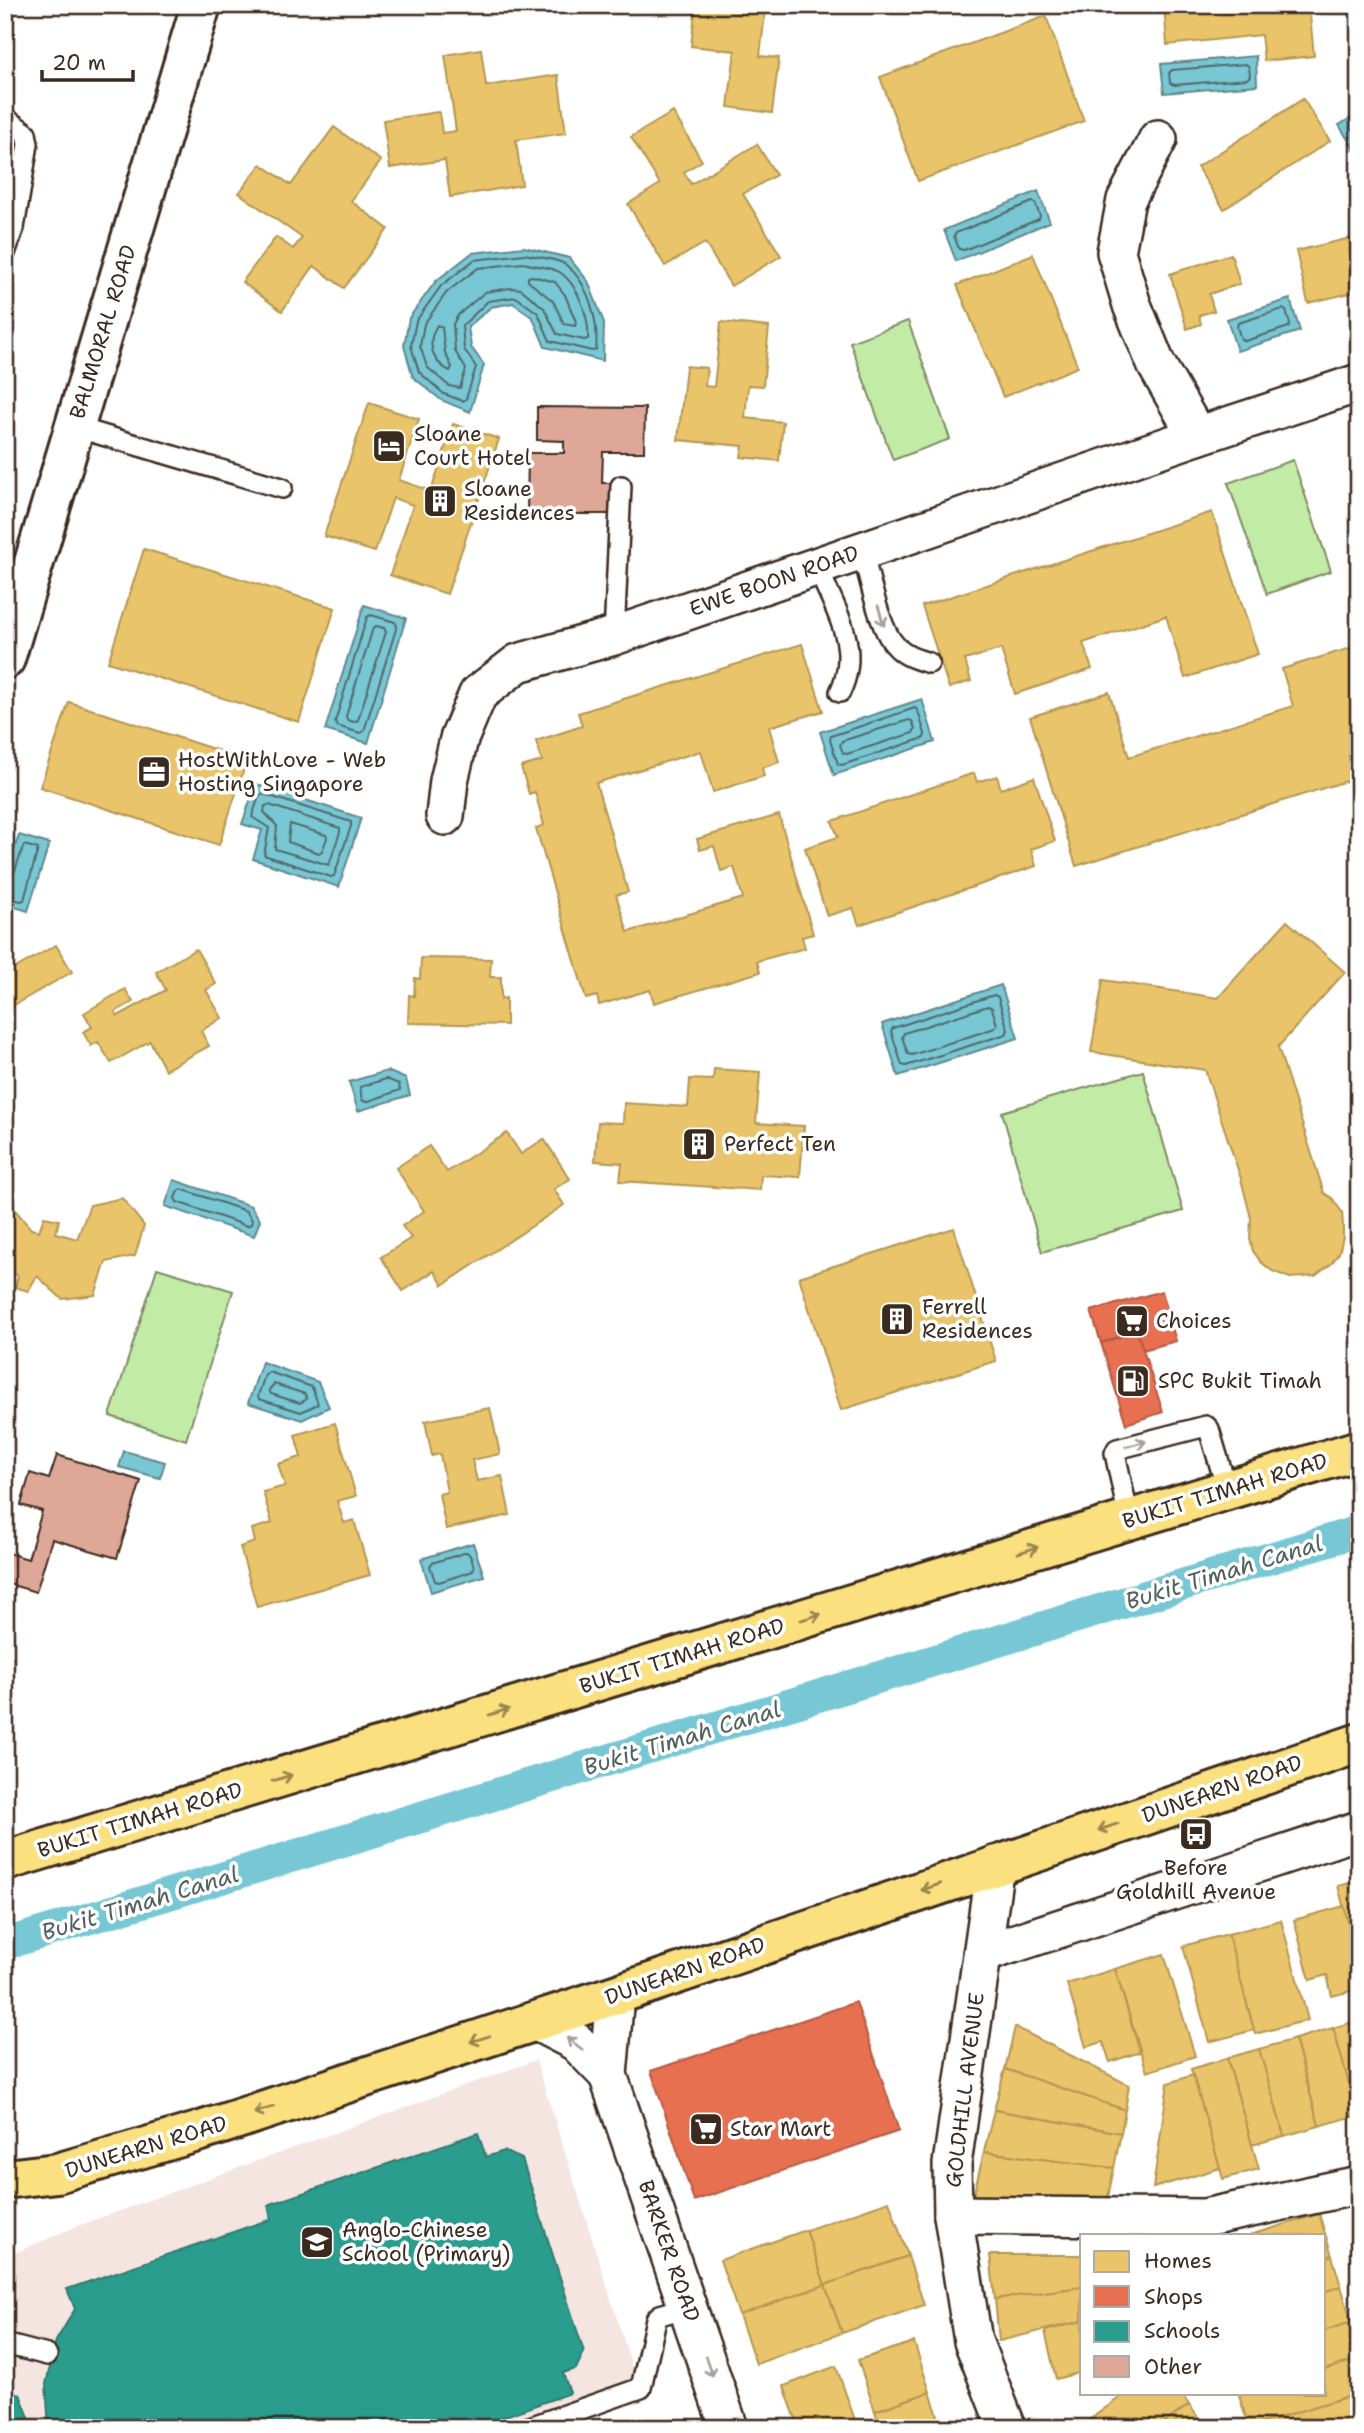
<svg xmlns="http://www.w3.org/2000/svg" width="1364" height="2433" viewBox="0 0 1364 2433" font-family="'Shantell Sans',sans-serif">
<rect width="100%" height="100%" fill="#fff"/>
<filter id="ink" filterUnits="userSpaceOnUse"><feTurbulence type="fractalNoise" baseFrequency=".0143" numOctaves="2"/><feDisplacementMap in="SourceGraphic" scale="14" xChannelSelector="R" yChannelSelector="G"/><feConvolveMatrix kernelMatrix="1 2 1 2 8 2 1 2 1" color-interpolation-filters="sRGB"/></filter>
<g filter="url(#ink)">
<polygon fill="#f5e5e0" points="536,2060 636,2379 498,2428 5,2428 5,2257 75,2227"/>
<g fill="#c2eba6" stroke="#7e8a62" stroke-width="2">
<polygon points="908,321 950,439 893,460 850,342"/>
<polygon points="1293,460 1331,571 1267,594 1228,483"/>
<polygon points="1143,1071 1183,1211 1042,1252 1002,1112"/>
<polygon points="157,1268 233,1291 186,1440 110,1416"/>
</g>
<g fill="#78c7d5" stroke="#60888c" stroke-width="2">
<polygon points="1256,56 1257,85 1164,93 1161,64"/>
<polygon points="1359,113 1359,149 1355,151 1339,125"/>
<polygon points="1038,191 1050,222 956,261 944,230"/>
<polygon points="524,247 569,258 588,281 604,323 603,361 545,347 533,318 513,303 491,307 468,327 471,347 484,365 470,412 441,400 413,377 404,346 409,318 436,281 472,253"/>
<polygon points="1290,299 1300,331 1237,351 1227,319"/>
<polygon points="364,605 406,618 368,743 325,730"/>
<polygon points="922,699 935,742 834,775 820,732"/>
<polygon points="256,784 361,818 339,887 253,859 262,830 242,824"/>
<polygon points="19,835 49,844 28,911 5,904 5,880"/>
<polygon points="1001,985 1018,1038 898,1076 882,1024"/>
<polygon points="387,1071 406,1079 410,1095 358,1111 349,1082"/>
<polygon points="174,1180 251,1206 260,1220 254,1236 165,1206"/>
<polygon points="262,1362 318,1382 329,1407 302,1420 248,1403"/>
<polygon points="124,1451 165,1462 160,1478 119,1467"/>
<polygon points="473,1543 484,1576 431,1592 421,1559"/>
</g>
<g fill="#e9c46a" stroke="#b59653" stroke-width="2">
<polygon points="696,5 766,5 760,56 779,58 772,113 728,107 735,51 691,46"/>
<polygon points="1164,5 1309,5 1314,56 1264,61 1261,35 1167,45"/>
<polygon points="1046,16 1084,121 918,181 880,77"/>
<polygon points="481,49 486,86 558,75 566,133 516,140 522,185 450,197 445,160 390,168 383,120 439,112 442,133 456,131 445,55"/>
<polygon points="1303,99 1330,141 1224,209 1197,167"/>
<polygon points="673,112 702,161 684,172 691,184 757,144 776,175 743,194 781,256 731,286 705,243 665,266 628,204 660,184 631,137"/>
<polygon points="12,125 24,143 17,148 22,156 14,161 19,168 5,177 5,131"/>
<polygon points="334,127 381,161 351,201 388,229 344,288 314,266 282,311 242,282 276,237 293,249 302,238 239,193 261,164 291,185"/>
<polygon points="1359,236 1359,291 1308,303 1296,251"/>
<polygon points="1033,254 1078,367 1003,397 957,285"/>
<polygon points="1231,254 1240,284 1209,294 1214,311 1199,315 1201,324 1187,329 1170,274"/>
<polygon points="721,322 769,327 763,386 748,385 745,418 783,422 779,461 741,457 743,446 678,440 686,366 707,368 705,386 714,387"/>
<polygon points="369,403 419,419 399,480 431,491 453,424 499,439 447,594 390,575 413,505 393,498 375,552 324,536"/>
<polygon points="1212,512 1258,654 1185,678 1166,616 1083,643 1092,669 1015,694 1001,649 965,660 971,681 949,688 922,606"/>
<polygon points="144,549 335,608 299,722 108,662"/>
<polygon points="802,644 823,711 769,727 779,762 762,768 764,776 713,792 701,751 596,783 628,892 616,895 628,932 743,898 734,867 721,871 714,846 700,850 697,839 779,815 813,934 802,937 805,948 757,961 760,972 654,1003 650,990 599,1005 597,996 586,999 536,828 544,825 535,792 529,794 521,767 542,761 536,741 582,726 578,713"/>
<polygon points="1357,646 1359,777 1076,866 1030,717 1109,692 1129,757 1293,706 1282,669"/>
<polygon points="69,702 247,760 219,845 40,787"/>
<polygon points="974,773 977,782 997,776 1001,789 1034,777 1055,841 1031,849 1036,866 859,925 853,908 827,916 805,848 838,837 832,821"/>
<polygon points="1287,921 1345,972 1278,1047 1324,1193 1332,1198 1342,1212 1343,1225 1343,1237 1339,1253 1331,1264 1315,1276 1290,1278 1272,1271 1261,1262 1253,1251 1250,1239 1251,1218 1241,1179 1205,1070 1091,1052 1103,980 1218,998"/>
<polygon points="56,945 72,972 5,1010 5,974"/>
<polygon points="196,949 216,984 206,990 222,1018 201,1031 209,1046 165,1070 150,1041 111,1063 98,1042 91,1046 83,1032 92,1027 84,1013 125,989 133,1002 115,1012 118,1016 166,990 156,972"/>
<polygon points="421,958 491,959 490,977 501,977 501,999 506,998 506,1025 408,1023 409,995 414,996 415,978 420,979"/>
<polygon points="714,1069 760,1072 756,1123 804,1126 800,1177 761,1175 760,1190 620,1181 622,1163 595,1161 598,1122 623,1123 624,1103 688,1107 690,1079 713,1080"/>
<polygon points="507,1133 521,1154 544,1139 570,1179 554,1189 564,1205 443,1285 434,1271 403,1291 381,1257 411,1238 402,1226 424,1211 396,1168 429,1146 447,1172"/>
<polygon points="122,1198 144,1226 135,1256 106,1262 95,1295 62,1299 37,1276 28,1291 15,1287 18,1276 5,1268 5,1207 12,1206 31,1229 39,1231 44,1217 59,1220 56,1233 77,1239 90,1205"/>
<polygon points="954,1228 996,1361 841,1410 799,1277"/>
<polygon points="490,1408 500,1454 472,1460 477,1481 502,1476 510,1515 446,1529 439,1494 447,1492 440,1454 432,1456 425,1421"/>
<polygon points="335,1423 356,1496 337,1501 344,1523 354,1520 370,1575 257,1607 240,1547 255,1542 252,1529 272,1523 263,1492 285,1486 278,1464 301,1457 295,1435"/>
<polygon points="5,1655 13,1657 9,1670 5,1669"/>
<polygon points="1359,1881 1359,1964 1338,1886"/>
<polygon points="1344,1906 1359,1964 1359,1989 1332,1996 1327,1975 1310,1980 1294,1920"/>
<polygon points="1281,1920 1308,2020 1255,2034 1228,1934"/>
<polygon points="1228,1934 1254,2030 1209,2042 1183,1946"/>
<polygon points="1164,1954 1195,2056 1147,2072 1115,1969"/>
<polygon points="1115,1969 1140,2052 1110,2062 1103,2042 1086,2047 1067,1984"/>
<polygon points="1359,2020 1359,2114 1358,2115 1333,2028"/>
<polygon points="1015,2027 1129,2085 1125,2110 1005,2069"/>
<polygon points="1333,2028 1358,2115 1319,2126 1295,2039"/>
<polygon points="1295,2039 1319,2126 1284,2136 1259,2049"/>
<polygon points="1259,2049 1284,2136 1252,2145 1227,2058"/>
<polygon points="1227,2058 1259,2169 1223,2179 1191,2069"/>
<polygon points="1005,2069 1125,2110 1121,2133 994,2110"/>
<polygon points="1193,2075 1220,2168 1153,2188 1168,2083"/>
<polygon points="994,2110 1121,2133 1114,2168 984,2152"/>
<polygon points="984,2152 1114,2168 1107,2202 973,2197"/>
<polygon points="889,2201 908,2256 825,2285 806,2230"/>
<polygon points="1319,2214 1332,2256 1324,2258 1324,2235 1250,2235"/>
<polygon points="806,2230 825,2285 739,2315 720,2260"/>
<polygon points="990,2255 1082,2255 1082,2287 995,2299"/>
<polygon points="908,2256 924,2305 842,2333 825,2285"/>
<polygon points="1332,2256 1341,2286 1324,2292 1324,2258"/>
<polygon points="825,2285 842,2333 756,2364 739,2315"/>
<polygon points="1341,2286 1352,2322 1324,2331 1324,2292"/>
<polygon points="1082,2287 1082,2321 999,2341 995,2299"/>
<polygon points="1082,2321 1082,2372 1056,2379 1045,2331"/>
<polygon points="1352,2322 1359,2342 1359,2359 1324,2370 1324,2331"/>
<polygon points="914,2342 930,2392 875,2411 858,2360"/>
<polygon points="1359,2359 1359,2393 1249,2427 1239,2396 1250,2393 1324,2393 1324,2370"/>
<polygon points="836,2366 855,2420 834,2428 799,2428 784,2386"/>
<polygon points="930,2392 942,2428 880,2428 875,2411"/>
<polygon points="1126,2393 1181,2393 1189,2405 1157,2428 1078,2428"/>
<polygon points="1359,2393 1359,2428 1249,2428 1249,2427"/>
<polygon points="1189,2405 1206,2428 1157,2428"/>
<polygon points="855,2420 858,2428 834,2428"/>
</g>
<g fill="#e76f51" stroke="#b35a42" stroke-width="2">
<polygon points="1162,1291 1176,1341 1143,1350 1137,1331 1101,1343 1091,1311"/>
<polygon points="1137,1331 1163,1412 1126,1424 1101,1343"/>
<polygon points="856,2002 899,2131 694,2201 651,2071"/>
</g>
<g fill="#2a9d8f" stroke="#2f7a6d" stroke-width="2">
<polygon points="478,2133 486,2157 504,2151 522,2159 584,2352 576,2369 563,2373 570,2393 472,2428 49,2428 46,2384 56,2341 75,2309 67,2289 271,2219 268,2205"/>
<polygon points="5,2389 20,2394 33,2428 5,2428"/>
</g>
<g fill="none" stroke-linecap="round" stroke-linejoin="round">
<g stroke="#536967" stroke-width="2">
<polygon points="1246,64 1249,67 1250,76 1247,79 1174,85 1170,83 1169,73 1172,70"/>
<polygon points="1032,202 1035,203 1040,216 1039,219 964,250 959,249 954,236 956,233"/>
<path d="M524 254C536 257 557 258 566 265 589 283 599 322 596 350L592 351 550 341 538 313 516 297 488 301 462 326 464 349 476 367 466 399 463 401 444 394 419 372 411 346 416 321 441 286 474 260Z"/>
<path d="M523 263C534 266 552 267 561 273 578 285 590 319 588 339L584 340 557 334 544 308 521 289 511 288 485 292 458 315 453 324 455 351 466 369 460 388 449 386 427 367 420 346 424 324 447 292 478 268Z"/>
<polygon points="532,276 555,282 565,295 576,322 575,326 564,324 553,301 528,281 528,277"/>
<polygon points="1283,309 1286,311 1290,324 1289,327 1245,341 1241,339 1237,327 1238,323"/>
<path d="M437 325 442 327 445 353 452 367 450 371C432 363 426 342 437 325Z"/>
<polygon points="371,615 395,622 397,626 364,731 360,733 337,726 335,722 367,617"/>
<polygon points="376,626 384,628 386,632 358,720 354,722 347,720 346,716 373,628"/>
<polygon points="915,708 918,711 925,734 924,738 842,765 838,764 830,740 831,736"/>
<polygon points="909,720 912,721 915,729 913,733 847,754 843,753 840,745 842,741"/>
<polygon points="263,794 351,822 351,826 334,876 331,877 264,855 269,828 252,817 259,796"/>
<polygon points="269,805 340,828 340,832 329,865 275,849 277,826 264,812 265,806"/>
<polygon points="290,824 326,835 327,838 322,851 319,853 288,842"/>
<polyline points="5,877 14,873 24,845 38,849 24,900 21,901 5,898"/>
<polygon points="994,995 998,997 1008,1030 1006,1034 906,1066 902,1065 891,1031 893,1028"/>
<polygon points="988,1006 992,1008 997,1025 995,1028 912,1055 908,1054 902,1037 904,1033"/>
<polygon points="386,1079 399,1084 400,1090 366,1102 362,1100 360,1087"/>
<polygon points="181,1189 246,1211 252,1220 251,1224 247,1226 177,1202 175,1198 178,1191"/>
<polygon points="269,1372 312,1387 318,1404 301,1412 259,1399 258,1396 265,1375"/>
<polygon points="274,1384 305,1394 307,1399 300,1403 271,1394 269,1390"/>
<path d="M467 1552C471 1555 475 1567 473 1571L439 1582 435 1581 430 1566 432 1563Z"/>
</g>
<polyline stroke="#78c7d5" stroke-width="32" points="5,1944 1359,1531"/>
</g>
<g fill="#dfa798" stroke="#3b2a1e" stroke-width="2">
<polygon points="537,407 645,408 644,452 603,452 602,483 618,483 617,514 527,514 528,453 564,453 564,441 537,440"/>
<polygon points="57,1455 141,1481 117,1558 52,1539 36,1592 5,1583 5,1552 28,1559 42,1511 21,1505 30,1473 49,1479"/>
</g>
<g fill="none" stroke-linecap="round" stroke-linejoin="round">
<g stroke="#3b2a1e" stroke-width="24">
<g id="lane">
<polyline points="5,118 26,133 28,144 14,228 5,253"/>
<polyline points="75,427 282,488"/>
<path d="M862 551C869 574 879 629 895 645 904 656 916 659 929 663"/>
<path d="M817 566C834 609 862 646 840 692"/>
<polyline points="614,636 621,486"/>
<polyline points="1129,1519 1115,1453 1117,1449 1206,1426 1209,1429 1227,1489"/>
<polyline points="5,2344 47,2355"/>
<polyline points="527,2428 641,2388 656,2319 660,2315 688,2307"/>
</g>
</g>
<g stroke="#3b2a1e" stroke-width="42">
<g id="street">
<polyline points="1158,139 1126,200 1116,252 1132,305 1156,364 1197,436"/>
<polyline points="445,816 449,781 459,739 478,694 518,663 614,636 1197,436 1359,383"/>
<polyline points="995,1865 952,2164 953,2215 973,2341 1007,2428"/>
<polyline points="982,1954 1359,1830"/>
<polyline points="615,1995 608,2075 729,2428"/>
<polyline points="535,2021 576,2042 608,2075"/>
<polyline points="953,2215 1204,2218 1359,2185"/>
</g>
</g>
<g stroke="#3b2a1e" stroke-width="44">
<polyline id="secondary" points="5,659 201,5"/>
</g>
<g stroke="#3b2a1e" stroke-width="44">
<g id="highway">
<polyline points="5,1861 1359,1450"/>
<polyline points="5,2179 57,2173 201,2131 615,1995 1359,1743"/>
</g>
</g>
<use href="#lane" stroke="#fff" stroke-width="19"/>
<use href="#street" stroke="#fff" stroke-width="37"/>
<use href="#secondary" stroke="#fff" stroke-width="38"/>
<use href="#highway" stroke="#fbe080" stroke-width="38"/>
</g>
<defs><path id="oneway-shaft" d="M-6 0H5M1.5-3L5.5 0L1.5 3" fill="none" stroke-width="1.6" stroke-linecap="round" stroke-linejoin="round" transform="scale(1.75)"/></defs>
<g stroke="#a79f9a">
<use href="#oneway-shaft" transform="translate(881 616) rotate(74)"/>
<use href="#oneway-shaft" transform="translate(1136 1444) rotate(-15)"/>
<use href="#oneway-shaft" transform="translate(575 2044) rotate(-143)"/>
<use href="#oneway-shaft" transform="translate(709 2367) rotate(71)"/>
</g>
<g stroke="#9b854f">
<use href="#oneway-shaft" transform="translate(1028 1550) rotate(-17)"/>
<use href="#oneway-shaft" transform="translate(811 1617) rotate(-17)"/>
<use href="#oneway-shaft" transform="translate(499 1712) rotate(-17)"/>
<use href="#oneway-shaft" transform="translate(282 1778) rotate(-17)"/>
<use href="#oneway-shaft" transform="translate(1108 1827) rotate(161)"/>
<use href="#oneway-shaft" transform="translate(931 1887) rotate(161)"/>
<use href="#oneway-shaft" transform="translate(480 2039) rotate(162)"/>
<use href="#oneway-shaft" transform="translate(264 2110) rotate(162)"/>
</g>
</g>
<defs>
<g id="hotel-square" transform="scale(1.75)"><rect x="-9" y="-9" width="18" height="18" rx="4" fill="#3b2a1e" stroke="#fff"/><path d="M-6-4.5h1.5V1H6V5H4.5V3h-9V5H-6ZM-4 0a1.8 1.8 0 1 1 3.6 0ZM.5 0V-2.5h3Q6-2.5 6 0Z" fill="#fff"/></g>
<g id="building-square" transform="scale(1.75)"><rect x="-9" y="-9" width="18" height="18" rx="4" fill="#3b2a1e" stroke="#fff"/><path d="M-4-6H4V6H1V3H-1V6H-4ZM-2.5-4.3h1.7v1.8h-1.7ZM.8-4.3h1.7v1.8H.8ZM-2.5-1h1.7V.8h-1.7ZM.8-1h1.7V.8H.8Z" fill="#fff"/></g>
<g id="office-square" transform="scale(1.75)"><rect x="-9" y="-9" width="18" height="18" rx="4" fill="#3b2a1e" stroke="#fff"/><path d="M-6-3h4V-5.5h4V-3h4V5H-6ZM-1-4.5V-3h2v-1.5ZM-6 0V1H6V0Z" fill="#fff"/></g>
<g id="supermarket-square" transform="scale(1.75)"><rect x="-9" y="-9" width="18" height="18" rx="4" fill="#3b2a1e" stroke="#fff"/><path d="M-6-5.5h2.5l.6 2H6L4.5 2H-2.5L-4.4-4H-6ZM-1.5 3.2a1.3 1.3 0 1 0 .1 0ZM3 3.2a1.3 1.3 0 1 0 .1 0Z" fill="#fff"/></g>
<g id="fuel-square" transform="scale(1.75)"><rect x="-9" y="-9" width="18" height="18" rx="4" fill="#3b2a1e" stroke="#fff"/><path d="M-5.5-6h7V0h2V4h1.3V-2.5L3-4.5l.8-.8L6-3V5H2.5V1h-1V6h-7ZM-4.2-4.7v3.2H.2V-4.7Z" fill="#fff"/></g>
<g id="bus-square" transform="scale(1.75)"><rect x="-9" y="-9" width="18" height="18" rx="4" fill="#3b2a1e" stroke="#fff"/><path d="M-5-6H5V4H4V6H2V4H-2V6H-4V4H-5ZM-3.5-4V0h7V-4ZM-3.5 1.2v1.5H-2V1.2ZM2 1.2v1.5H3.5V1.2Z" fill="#fff"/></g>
<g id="school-square" transform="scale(1.75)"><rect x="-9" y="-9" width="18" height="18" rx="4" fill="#3b2a1e" stroke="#fff"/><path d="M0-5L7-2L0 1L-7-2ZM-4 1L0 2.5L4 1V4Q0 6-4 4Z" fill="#fff"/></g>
</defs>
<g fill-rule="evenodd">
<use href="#hotel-square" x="389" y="446"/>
<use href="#building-square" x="440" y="501"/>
<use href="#office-square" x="154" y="772"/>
<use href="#building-square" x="699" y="1144"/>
<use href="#building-square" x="897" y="1319"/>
<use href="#supermarket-square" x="1132" y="1321"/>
<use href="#fuel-square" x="1133" y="1381"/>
<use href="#bus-square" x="1196" y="1834"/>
<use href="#supermarket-square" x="706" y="2129"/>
<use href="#school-square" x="317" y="2242"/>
</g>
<g text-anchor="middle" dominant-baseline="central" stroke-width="7" stroke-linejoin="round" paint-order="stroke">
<g font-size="21" fill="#3b2a1e" stroke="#fff">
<text transform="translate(103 332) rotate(-73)">BALMORAL ROAD</text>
<text transform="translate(774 581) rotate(-19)">EWE BOON ROAD</text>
<text transform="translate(1225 1491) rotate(-17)">BUKIT TIMAH ROAD</text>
<text transform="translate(682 1656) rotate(-17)">BUKIT TIMAH ROAD</text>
<text transform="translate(1222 1789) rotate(-19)">DUNEARN ROAD</text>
<text transform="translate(140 1820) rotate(-17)">BUKIT TIMAH ROAD</text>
<text transform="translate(685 1971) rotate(-19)">DUNEARN ROAD</text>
<text transform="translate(965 2090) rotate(-83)">GOLDHILL AVENUE</text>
<text transform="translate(146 2147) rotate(-17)">DUNEARN ROAD</text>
<text transform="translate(669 2251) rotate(71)">BARKER ROAD</text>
</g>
<g font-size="21" fill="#3b2a1e" stroke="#fff" text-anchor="start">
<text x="414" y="434">Sloane<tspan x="414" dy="24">Court Hotel</tspan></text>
<text x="464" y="489">Sloane<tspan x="464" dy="24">Residences</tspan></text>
<text x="178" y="760">HostWithLove - Web<tspan x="178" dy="24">Hosting Singapore</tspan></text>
<text x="724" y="1144">Perfect Ten</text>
<text x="922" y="1307">Ferrell<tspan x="922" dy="24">Residences</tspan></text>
<text x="1156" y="1321">Choices</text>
<text x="1158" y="1381">SPC Bukit Timah</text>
<text x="1196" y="1868" text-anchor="middle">Before<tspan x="1196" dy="24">Goldhill Avenue</tspan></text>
<text x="730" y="2129">Star Mart</text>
<text x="342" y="2230">Anglo-Chinese<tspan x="342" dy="24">School (Primary)</tspan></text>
</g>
<g font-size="23" font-style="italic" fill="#50615e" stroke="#fff">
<text transform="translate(1224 1572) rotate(-17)">Bukit Timah Canal</text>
<text transform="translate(682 1738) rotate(-17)">Bukit Timah Canal</text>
<text transform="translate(140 1903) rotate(-17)">Bukit Timah Canal</text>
</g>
</g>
<rect width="1364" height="2433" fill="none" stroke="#fff" stroke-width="28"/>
<rect x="14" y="14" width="1336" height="2405" fill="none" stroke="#3b2a1e" stroke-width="2.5" filter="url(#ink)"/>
<rect x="1080" y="2234" width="245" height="161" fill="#ffffff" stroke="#b1aaa5" stroke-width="2"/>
<rect x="1094" y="2251" width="35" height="21" fill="#e9c46a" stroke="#b1aaa5" stroke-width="2"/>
<text x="1144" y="2268" font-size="21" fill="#3b2a1e">Homes</text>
<rect x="1094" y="2286" width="35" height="21" fill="#e76f51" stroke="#b1aaa5" stroke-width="2"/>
<text x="1144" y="2304" font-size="21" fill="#3b2a1e">Shops</text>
<rect x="1094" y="2321" width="35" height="21" fill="#2a9d8f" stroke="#b1aaa5" stroke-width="2"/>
<text x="1144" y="2338" font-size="21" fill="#3b2a1e">Schools</text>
<rect x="1094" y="2356" width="35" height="21" fill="#dfa798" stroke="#b1aaa5" stroke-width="2"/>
<text x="1144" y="2374" font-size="21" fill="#3b2a1e">Other</text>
<path d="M42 70v10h91v-10" fill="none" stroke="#3b2a1e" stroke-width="3.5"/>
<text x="52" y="70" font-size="21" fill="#3b2a1e" stroke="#ffffff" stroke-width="5" paint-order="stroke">20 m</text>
</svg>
